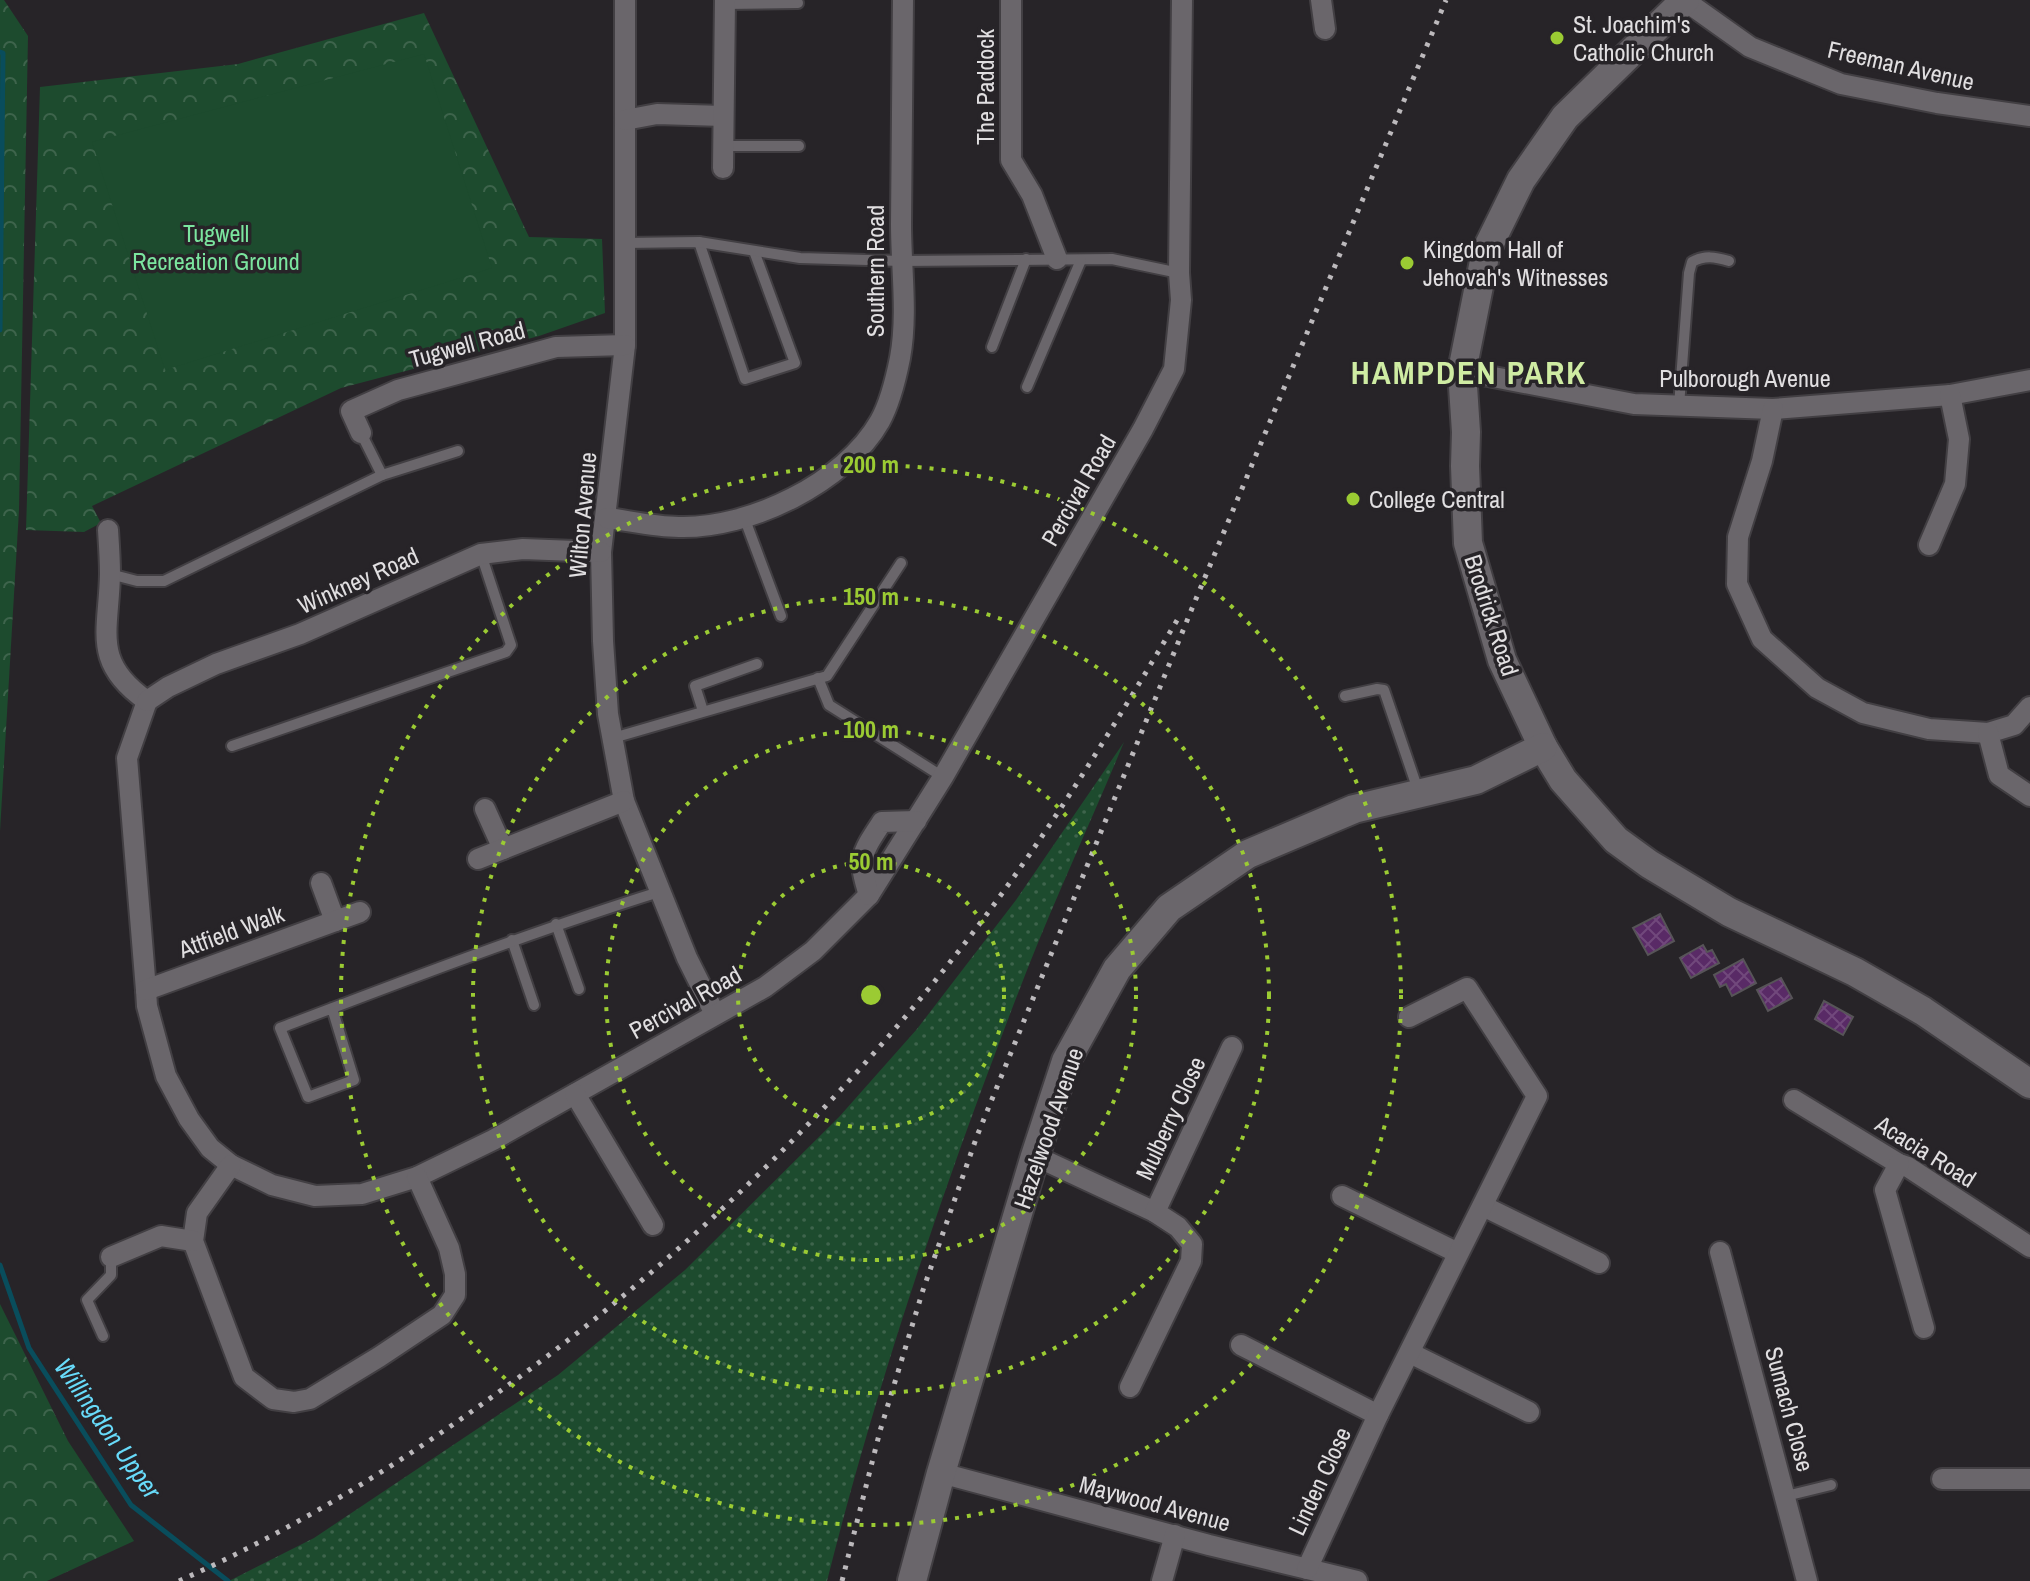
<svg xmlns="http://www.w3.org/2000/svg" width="2030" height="1581" viewBox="0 0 2030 1581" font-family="'Archivo Narrow',sans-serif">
<defs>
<pattern id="grass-dots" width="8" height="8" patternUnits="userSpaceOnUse" patternTransform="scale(2)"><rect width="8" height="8" fill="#1d4b2e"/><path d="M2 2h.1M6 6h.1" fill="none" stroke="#3e644c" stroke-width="1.8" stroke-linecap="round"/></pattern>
<pattern id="forest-crowns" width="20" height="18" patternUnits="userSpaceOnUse" patternTransform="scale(2)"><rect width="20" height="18" fill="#1d4b2e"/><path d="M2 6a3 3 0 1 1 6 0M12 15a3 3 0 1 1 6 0" fill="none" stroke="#3e644c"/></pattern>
<pattern id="building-cross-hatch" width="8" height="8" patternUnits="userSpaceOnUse" patternTransform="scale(2)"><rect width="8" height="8" fill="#592a66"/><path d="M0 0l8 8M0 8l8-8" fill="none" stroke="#71487c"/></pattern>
</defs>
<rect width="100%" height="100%" fill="#272428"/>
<path fill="url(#grass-dots)" d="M1124 742C1093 817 1059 890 1029 965 950 1167 880 1371 827 1581H229L314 1538 558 1375 685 1270 839 1117 917 1029 1016 900Z"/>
<g fill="url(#forest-crowns)">
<polygon points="0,0 4,0 28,36 19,510 0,831"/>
<polygon points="424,13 529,237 602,239 605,313 539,336 341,388 92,506 101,523 84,532 26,530 40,87 238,64"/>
<polygon points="0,1304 68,1441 134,1541 47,1581 0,1581"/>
</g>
<polygon fill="#1d4b2e" points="424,54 492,268 165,370 92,142"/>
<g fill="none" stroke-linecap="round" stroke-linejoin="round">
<g stroke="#094d5c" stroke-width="5">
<polyline points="0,52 3,53 0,330"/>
<polyline points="0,1265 29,1348 131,1505 228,1581"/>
</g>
</g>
<g fill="url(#building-cross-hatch)" stroke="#575458" stroke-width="2">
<polygon points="1660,914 1674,941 1648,955 1633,928"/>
<polygon points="1703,945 1707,952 1712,950 1719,963 1691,978 1680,958"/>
<polygon points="1743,959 1756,983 1732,996 1726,984 1720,987 1714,975"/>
<polygon points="1781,978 1792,998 1768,1011 1757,990"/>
<polygon points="1824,1001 1853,1017 1843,1035 1815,1019"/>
</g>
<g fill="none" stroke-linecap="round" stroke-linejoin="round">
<g stroke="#423f43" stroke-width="14">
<g id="lane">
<polyline points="725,4 798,3"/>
<polyline points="723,146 799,146"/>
<polyline points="699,242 745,379 795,363 754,251"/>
<polyline points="624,243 699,242 800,258 901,261 1112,259 1179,273"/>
<polyline points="992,347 1026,259"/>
<polyline points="1027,387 1081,260"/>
<path d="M1679 406 1689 273 1692 262C1705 255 1715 257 1729 261"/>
<polyline points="382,475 458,451"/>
<polyline points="744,517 781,616"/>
<polyline points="110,574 137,581 164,581 382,475 361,433"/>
<polyline points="818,678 829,705 943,777"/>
<polyline points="1345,696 1377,689 1384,690 1418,790"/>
<polyline points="703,711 695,686 757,664"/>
<polyline points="613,738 827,676 901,563"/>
<polyline points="232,746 506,652 511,645 481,554"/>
<polyline points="556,924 579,989"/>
<polyline points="512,940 534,1005"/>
<path d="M332 1008 354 1080 308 1097 280 1028C406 980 531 932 659 892"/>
<polyline points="103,1336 87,1300 111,1275 111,1257"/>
<polyline points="1786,1496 1831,1485"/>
</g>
</g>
<g stroke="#423f43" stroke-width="24">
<g id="street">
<polyline points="625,0 625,345 601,552 603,641 608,714 624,801 687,958 715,1014"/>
<polyline points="1011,0 1011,160 1032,195 1057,259"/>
<polyline points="1321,0 1325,29"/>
<polyline points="1684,0 1750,47 1841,84 1937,103 2030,116"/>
<polyline points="625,120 657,114 723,116"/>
<polyline points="723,168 725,0"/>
<polyline points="1462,371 1634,404 1773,409 1950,395 2030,380"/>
<polyline points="1773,409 1762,461 1738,537 1737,584 1762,639 1817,688 1863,713 1929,729 1988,733 2014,725 2030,707"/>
<polyline points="361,433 351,411 398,390 556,347 625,345"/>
<path d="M607 518C630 521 655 527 679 527 749 529 845 483 880 421 890 403 896 378 900 358 908 314 901 268 901 224 901 150 902 75 903 0"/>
<path d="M108 530C109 545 110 559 110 574 109 631 91 662 147 701L127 758 146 990 147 1006 166 1076 189 1119 210 1148 231 1165 272 1185 315 1196 362 1194 417 1177 493 1140 765 987 813 951 869 895 943 777 1143 429 1174 369 1181 300 1179 273 1182 0"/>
<polyline points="1929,545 1955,484 1959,439 1950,395"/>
<polyline points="147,701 168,687 216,664 300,634 481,554 523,549 601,552"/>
<polyline points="1988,733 1999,775 2030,796"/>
<polyline points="485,809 503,849"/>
<polyline points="478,859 624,801"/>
<polyline points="321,883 335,921"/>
<path d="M869 895C857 858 861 854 882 822L916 821"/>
<polyline points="146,990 360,912"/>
<polyline points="575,1094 653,1225"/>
<polyline points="1794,1100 1899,1164 1908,1167 2030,1247"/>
<polyline points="1035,1156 1155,1212"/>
<polyline points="1899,1164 1885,1190 1924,1328"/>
<polyline points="231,1165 197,1213 193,1241 244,1377 273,1399 294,1402 310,1399 379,1357 442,1315 455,1295 455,1274 449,1248 417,1177"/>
<polyline points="1342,1196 1458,1253"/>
<polyline points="1483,1206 1599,1263"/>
<polyline points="1720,1252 1807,1581"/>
<polyline points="111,1257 161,1236 193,1241"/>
<polyline points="1241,1345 1378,1415"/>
<polyline points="1410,1353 1529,1412"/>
<polyline points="1130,1387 1191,1261 1192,1244 1178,1227 1155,1212 1232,1047"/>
<polyline points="941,1473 1209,1545 1357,1581"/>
<polyline points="1942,1479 2030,1479"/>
<polyline points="1307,1569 1378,1415 1537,1096 1467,988 1409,1017"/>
<polyline points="1162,1581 1175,1535"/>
</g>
</g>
<g stroke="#423f43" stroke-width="32">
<g id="secondary">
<polyline points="1685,0 1565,117 1521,180 1486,251 1462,371 1466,432 1465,466 1468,543 1502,660 1543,747 1563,780 1616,840 1649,864 1729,912 1855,972 1923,1011 2030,1084"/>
<polyline points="912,1581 941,1473 1035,1156 1066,1061 1117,969 1169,908 1248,854 1354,809 1476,780 1543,747"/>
</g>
</g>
<use href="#lane" stroke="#6a666b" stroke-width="10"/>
<use href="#street" stroke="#6a666b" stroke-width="20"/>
<use href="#secondary" stroke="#6a666b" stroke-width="28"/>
<g stroke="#bcb9bc" stroke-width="5" stroke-dasharray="4 8" stroke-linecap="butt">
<path d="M179 1581C291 1531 397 1466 496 1394 673 1267 831 1116 965 943 1044 841 1113 728 1179 617"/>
<polyline points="842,1581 880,1431 923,1290 977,1136 1193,606 1446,0"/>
</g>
</g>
<g fill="none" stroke="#9bcb33" stroke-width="4" stroke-dasharray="4 8">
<circle cx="871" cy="995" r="133"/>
<circle cx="871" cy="995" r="265"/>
<circle cx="871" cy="995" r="398"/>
<circle cx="871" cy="995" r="530"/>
</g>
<g fill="#9bcb33" stroke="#272428" stroke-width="3">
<circle cx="1557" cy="38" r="8"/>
<circle cx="1407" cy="263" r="8"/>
<circle cx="1353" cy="499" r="8"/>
</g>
<g text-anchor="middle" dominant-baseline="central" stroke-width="7" stroke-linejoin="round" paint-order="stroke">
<g font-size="24" fill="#e1dfe1" stroke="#272428" text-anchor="start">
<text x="1573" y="24">St. Joachim's<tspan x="1573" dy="28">Catholic Church</tspan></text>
<text x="1423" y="249">Kingdom Hall of<tspan x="1423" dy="28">Jehovah's Witnesses</tspan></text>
<text x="1369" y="499">College Central</text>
</g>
<g font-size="24" fill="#e1dfe1" stroke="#272428">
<text transform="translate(1901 65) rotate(13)">Freeman Avenue</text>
<text transform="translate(985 87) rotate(-90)">The Paddock</text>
<text transform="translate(875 271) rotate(-90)">Southern Road</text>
<text transform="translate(467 344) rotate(-15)">Tugwell Road</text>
<text x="1745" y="378">Pulborough Avenue</text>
<text transform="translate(1078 490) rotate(-60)">Percival Road</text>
<text transform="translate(582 515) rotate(-85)">Wilton Avenue</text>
<text transform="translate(358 580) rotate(-24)">Winkney Road</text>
<text transform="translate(1492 615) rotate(72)">Brodrick Road</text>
<text transform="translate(231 931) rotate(-20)">Attfield Walk</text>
<text transform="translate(685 1002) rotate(-29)">Percival Road</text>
<text transform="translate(1170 1118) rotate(-65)">Mulberry Close</text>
<text transform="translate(1048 1128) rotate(-71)">Hazelwood Avenue</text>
<text transform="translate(1926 1151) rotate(32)">Acacia Road</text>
<text transform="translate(1790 1409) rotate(75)">Sumach Close</text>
<text transform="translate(1319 1481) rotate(-65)">Linden Close</text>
<text transform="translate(1155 1503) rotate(15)">Maywood Avenue</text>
</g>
<g font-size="24" fill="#7be59f" stroke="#272428">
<text x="216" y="233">Tugwell<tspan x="216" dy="28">Recreation Ground</tspan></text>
</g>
<g font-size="26" font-style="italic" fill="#68dbfa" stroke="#272428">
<text transform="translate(108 1428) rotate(55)">Willingdon Upper</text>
</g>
<g font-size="32" font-weight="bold" letter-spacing="2" fill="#cfeca3" stroke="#272428">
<text x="1469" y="372">HAMPDEN PARK</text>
</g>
</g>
<circle cx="871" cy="995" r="12" fill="#9bcb33" stroke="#272428" stroke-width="4"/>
<g font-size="24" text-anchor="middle" font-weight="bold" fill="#9bcb33" stroke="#272428" stroke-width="7" stroke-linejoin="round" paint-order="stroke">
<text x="871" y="473">200 m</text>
<text x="871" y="605">150 m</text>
<text x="871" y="738">100 m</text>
<text x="871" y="870">50 m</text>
</g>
</svg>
